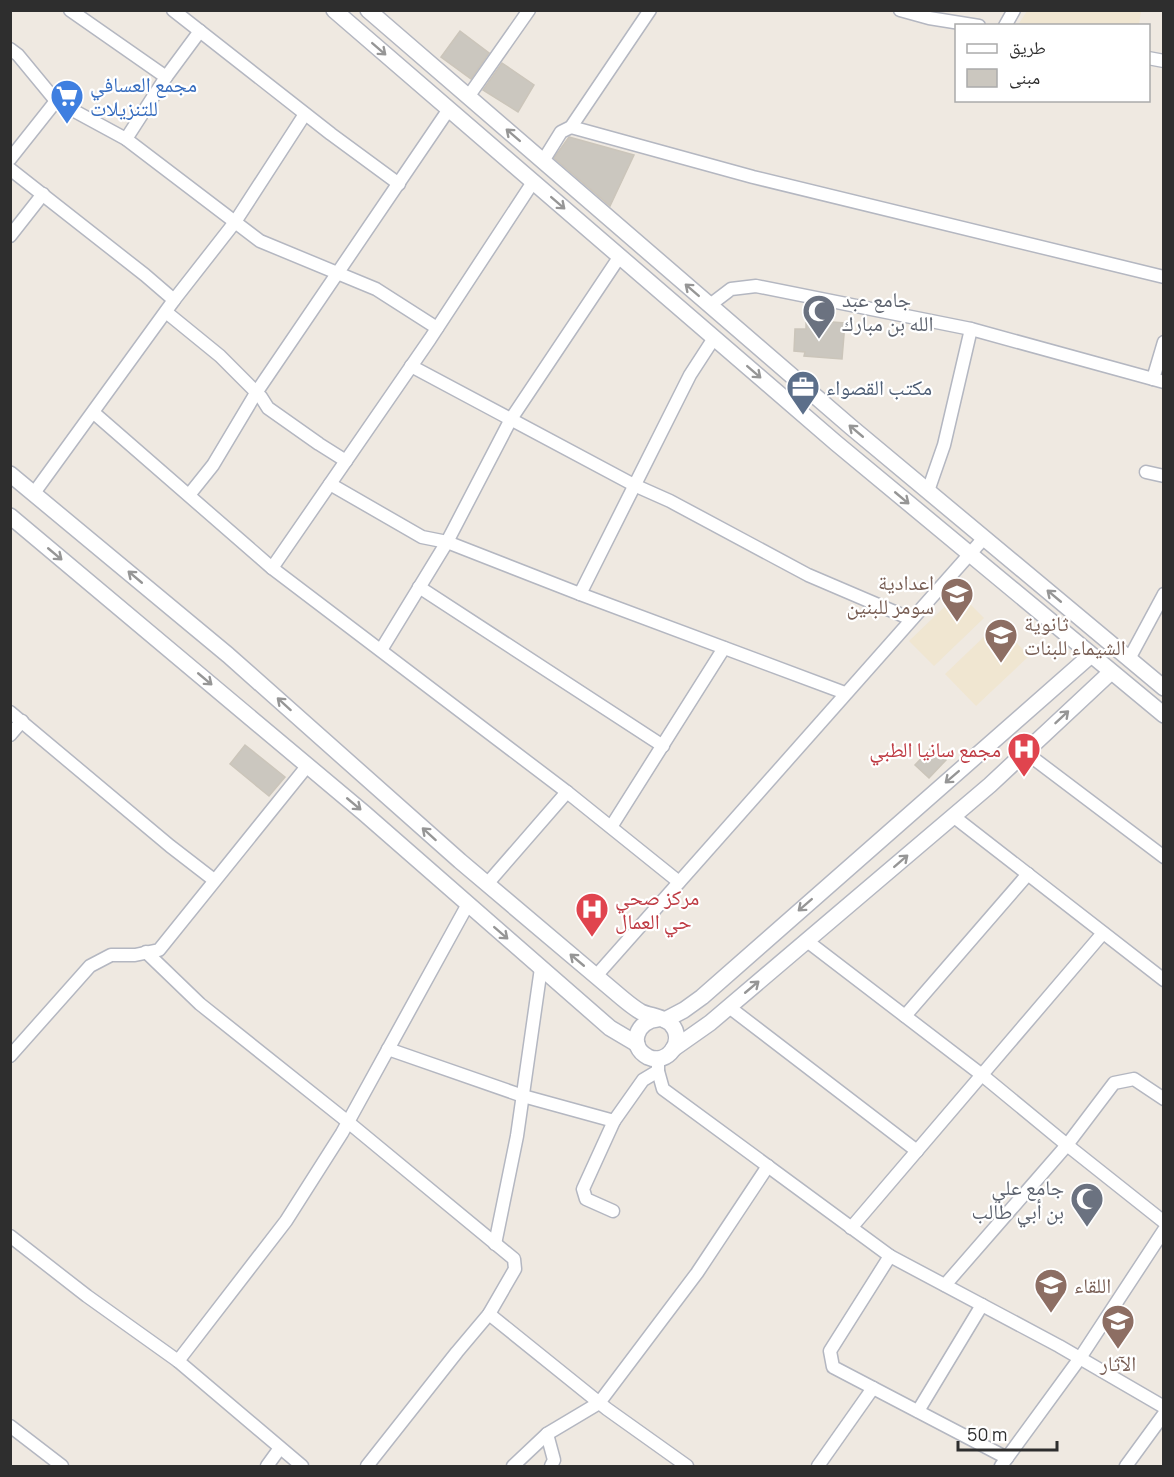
<svg xmlns="http://www.w3.org/2000/svg" width="1174" height="1477" viewBox="0 0 1174 1477" font-family="Manrope,'Noto Naskh Arabic',sans-serif">
<rect width="100%" height="100%" fill="#efe9e1"/>
<g fill="#f0e6d1">
<polygon points="1027,11 1027,10 1141,11 1139,25 1018,25"/>
<polygon points="959,593 984,618 934,666 909,641"/>
<polygon points="992,629 1001,638 1009,635 1029,656 976,706 945,674"/>
</g>
<g fill="#cbc7bf" stroke="#cbc5ba" stroke-width="1.5">
<polygon points="460,31 489,53 471,79 441,57"/>
<polygon points="502,63 534,85 518,112 483,90"/>
<polygon points="569,137 634,155 610,206 554,158"/>
<polygon points="806,320 845,323 842,359 804,356 805,352 794,351 795,329 806,329"/>
<polygon points="245,745 285,777 269,796 230,764"/>
<polygon points="932,747 946,760 929,778 915,765"/>
</g>
<g fill="none" stroke-linecap="round" stroke-linejoin="round">
<g stroke="#b4b7c1" stroke-width="15">
<g id="minor">
<polyline points="70,10 166,77"/>
<polyline points="173,10 331,134 399,184"/>
<polyline points="900,10 929,18 979,26"/>
<polyline points="1005,26 1014,10"/>
<polyline points="10,49 18,55 56,101 126,139 260,241 376,289 437,328"/>
<polyline points="1148,58 1164,61"/>
<polyline points="468,97 529,10"/>
<polyline points="571,127 753,177 1164,277"/>
<polyline points="126,139 166,77 200,31"/>
<polyline points="10,159 56,101"/>
<polyline points="543,161 561,132 571,127 650,10"/>
<polyline points="10,169 145,275 174,300"/>
<polyline points="10,236 43,194"/>
<polyline points="710,305 731,289 756,286 971,329 1164,382"/>
<polyline points="166,312 220,356 261,397 268,408 319,444 346,461"/>
<polyline points="411,366 634,485 670,501 808,575 911,619"/>
<polyline points="1153,379 1164,342"/>
<polyline points="94,413 272,568 567,792 679,882"/>
<polyline points="1146,472 1164,476"/>
<polyline points="330,484 422,537 447,542 580,594 845,693"/>
<polyline points="928,491 944,445 971,329"/>
<polyline points="34,493 174,300 235,222 305,114"/>
<polyline points="189,495 213,465 256,393 449,109"/>
<polyline points="272,568 430,339 533,182"/>
<polyline points="419,587 663,746"/>
<polyline points="580,594 690,375 714,338"/>
<polyline points="381,650 447,542 511,419 620,256"/>
<polyline points="1129,659 1164,594"/>
<polyline points="10,712 170,846 214,880"/>
<polyline points="10,735 22,721"/>
<polyline points="1025,752 1164,857"/>
<polyline points="953,816 1164,980"/>
<polyline points="611,827 724,648"/>
<polyline points="487,884 567,792"/>
<polyline points="807,941 982,1075 1067,1145 1114,1083 1134,1079 1164,1099"/>
<polyline points="146,952 200,1004 348,1122 514,1259 515,1269 489,1314 457,1352 367,1466"/>
<polyline points="596,976 984,538"/>
<polyline points="729,1007 917,1151"/>
<polyline points="905,1016 1028,874"/>
<polyline points="388,1049 523,1096 614,1121 643,1080 658,1071"/>
<polyline points="10,1056 90,966 111,955 135,955 159,950 308,765"/>
<polyline points="658,1059 658,1071 663,1089 890,1256 1059,1346 1164,1407"/>
<polyline points="613,1211 586,1199 583,1189 614,1121"/>
<polyline points="851,1228 1103,933"/>
<polyline points="10,1236 87,1296 178,1361 302,1466"/>
<polyline points="495,1244 517,1136 541,968"/>
<polyline points="890,1256 830,1351 833,1367 1007,1458"/>
<polyline points="945,1285 1067,1145 1164,1222"/>
<polyline points="489,1314 607,1409 687,1466"/>
<polyline points="178,1361 286,1221 342,1133 468,904"/>
<polyline points="918,1411 982,1305"/>
<polyline points="10,1426 62,1466"/>
<polyline points="547,1434 554,1460 551,1466"/>
<polyline points="267,1466 280,1448"/>
<polyline points="513,1466 547,1434 599,1403 697,1273 768,1166"/>
<polyline points="818,1466 873,1388"/>
<polyline points="1001,1466 1080,1358 1164,1230"/>
<polyline points="1126,1466 1164,1414"/>
</g>
</g>
<g stroke="#b4b7c1" stroke-width="18">
<g id="tertiary">
<polyline points="334,10 836,443 1164,715"/>
<polyline points="368,10 851,427 1164,688"/>
<path d="M10 474 228 655 460 861 622 998C628 1003 634 1008 641 1012 650 1016 664 1017 671 1024 686 1040 668 1066 648 1057 627 1046 637 1020 658 1019"/>
<polyline points="10,516 364,813 610,1028 637,1044"/>
<polyline points="665,1020 684,1010 702,997 1091,655"/>
<polyline points="673,1049 710,1023 990,785 1111,672"/>
</g>
</g>
<use href="#minor" stroke="#fff" stroke-width="12"/>
<use href="#tertiary" stroke="#fff" stroke-width="15"/>
</g>
<defs><path id="oneway-shaft" d="M-6 0H5M1.5-3L5.5 0L1.5 3" fill="none" stroke-width="1.6" stroke-linecap="round" stroke-linejoin="round" transform="scale(1.5)"/></defs>
<g stroke="#969696">
<use href="#oneway-shaft" transform="translate(379 49) rotate(41)"/>
<use href="#oneway-shaft" transform="translate(513 135) rotate(-139)"/>
<use href="#oneway-shaft" transform="translate(558 203) rotate(41)"/>
<use href="#oneway-shaft" transform="translate(692 290) rotate(-139)"/>
<use href="#oneway-shaft" transform="translate(754 372) rotate(41)"/>
<use href="#oneway-shaft" transform="translate(856 431) rotate(-140)"/>
<use href="#oneway-shaft" transform="translate(902 498) rotate(40)"/>
<use href="#oneway-shaft" transform="translate(55 554) rotate(40)"/>
<use href="#oneway-shaft" transform="translate(135 577) rotate(-140)"/>
<use href="#oneway-shaft" transform="translate(1054 596) rotate(-140)"/>
<use href="#oneway-shaft" transform="translate(205 679) rotate(40)"/>
<use href="#oneway-shaft" transform="translate(284 704) rotate(-138)"/>
<use href="#oneway-shaft" transform="translate(1062 717) rotate(-43)"/>
<use href="#oneway-shaft" transform="translate(952 777) rotate(139)"/>
<use href="#oneway-shaft" transform="translate(354 804) rotate(40)"/>
<use href="#oneway-shaft" transform="translate(429 834) rotate(-138)"/>
<use href="#oneway-shaft" transform="translate(901 861) rotate(-41)"/>
<use href="#oneway-shaft" transform="translate(805 905) rotate(139)"/>
<use href="#oneway-shaft" transform="translate(501 933) rotate(41)"/>
<use href="#oneway-shaft" transform="translate(577 960) rotate(-140)"/>
<use href="#oneway-shaft" transform="translate(752 987) rotate(-40)"/>
</g>
<defs>
<g id="supermarket-pin" transform="scale(1.725)"><path d="M0 17L-7.5 6A9.5 9.5 0 1 1 7.5 6Z" fill="#3f7fe0" stroke="#fff"/><path d="M-6-5.5h2.5l.6 2H6L4.5 2H-2.5L-4.4-4H-6ZM-1.5 3.2a1.3 1.3 0 1 0 .1 0ZM3 3.2a1.3 1.3 0 1 0 .1 0Z" fill="#fff"/></g>
<g id="mosque-pin" transform="scale(1.725)"><path d="M0 17L-7.5 6A9.5 9.5 0 1 1 7.5 6Z" fill="#6b7280" stroke="#fff"/><path d="M3.5-4.9A6 6 0 1 0 3.5 4.9A5 5 0 1 1 3.5-4.9Z" fill="#fff"/></g>
<g id="office-pin" transform="scale(1.725)"><path d="M0 17L-7.5 6A9.5 9.5 0 1 1 7.5 6Z" fill="#5c6f8a" stroke="#fff"/><path d="M-6-3h4V-5.5h4V-3h4V5H-6ZM-1-4.5V-3h2v-1.5ZM-6 0V1H6V0Z" fill="#fff"/></g>
<g id="school-pin" transform="scale(1.725)"><path d="M0 17L-7.5 6A9.5 9.5 0 1 1 7.5 6Z" fill="#8d6e63" stroke="#fff"/><path d="M0-5L7-2L0 1L-7-2ZM-4 1L0 2.5L4 1V4Q0 6-4 4Z" fill="#fff"/></g>
<g id="hospital-pin" transform="scale(1.725)"><path d="M0 17L-7.5 6A9.5 9.5 0 1 1 7.5 6Z" fill="#e0444e" stroke="#fff"/><path d="M-5-5h3v3.5h4V-5h3V5h-3V1.5h-4V5h-3Z" fill="#fff"/></g>
</defs>
<g fill-rule="evenodd">
<use href="#supermarket-pin" x="67" y="96"/>
<use href="#mosque-pin" x="819" y="311"/>
<use href="#office-pin" x="803" y="387"/>
<use href="#school-pin" x="957" y="594"/>
<use href="#school-pin" x="1001" y="635"/>
<use href="#hospital-pin" x="1024" y="749"/>
<use href="#hospital-pin" x="592" y="909"/>
<use href="#mosque-pin" x="1087" y="1199"/>
<use href="#school-pin" x="1051" y="1285"/>
<use href="#school-pin" x="1118" y="1321"/>
</g>
<g text-anchor="middle" dominant-baseline="central" stroke-width="4.5" stroke-linejoin="round" paint-order="stroke">
<g font-size="21" fill="#366cbe" stroke="#fff" text-anchor="start">
<text x="90" y="84">مجمع العسافي<tspan x="90" dy="24">للتنزيلات</tspan></text>
</g>
<g font-size="21" fill="#5b616d" stroke="#fff" text-anchor="start">
<text x="842" y="299">جامع عبد<tspan x="842" dy="24">الله بن مبارك</tspan></text>
<text x="1064" y="1187" text-anchor="end">جامع علي<tspan x="1064" dy="24">بن أبي طالب</tspan></text>
</g>
<g font-size="21" fill="#4e5e75" stroke="#fff" text-anchor="start">
<text x="826" y="387">مكتب القصواء</text>
</g>
<g font-size="21" fill="#785e54" stroke="#fff" text-anchor="start">
<text x="934" y="582" text-anchor="end">اعدادية<tspan x="934" dy="24">سومر للبنين</tspan></text>
<text x="1024" y="623">ثانوية<tspan x="1024" dy="24">الشيماء للبنات</tspan></text>
<text x="1074" y="1285">اللقاء</text>
<text x="1118" y="1363" text-anchor="middle">الآثار</text>
</g>
<g font-size="21" fill="#be3a42" stroke="#fff" text-anchor="end">
<text x="1001" y="749">مجمع سانيا الطبي</text>
<text x="615" y="897" text-anchor="start">مركز صحي<tspan x="615" dy="24">حي العمال</tspan></text>
</g>
</g>
<rect width="1174" height="1477" fill="none" stroke="#2e2e2e" stroke-width="24"/>
<rect x="955" y="24" width="195" height="78" fill="#ffffff" stroke="#ababab" stroke-width="1.5"/>
<rect x="967" y="44" width="30" height="9" fill="#ffffff" stroke="#ababab" stroke-width="1.5"/>
<text x="1009" y="54" font-size="18" fill="#2e2e2e">طريق</text>
<rect x="967" y="69" width="30" height="18" fill="#cbc7bf" stroke="#ababab" stroke-width="1.5"/>
<text x="1009" y="84" font-size="18" fill="#2e2e2e">مبنى</text>
<path d="M958 1441v9h99v-9" fill="none" stroke="#2e2e2e" stroke-width="3"/>
<text x="967" y="1441" font-size="18" fill="#2e2e2e" stroke="#ffffff" stroke-width="4.5" paint-order="stroke">50 m</text>
</svg>
